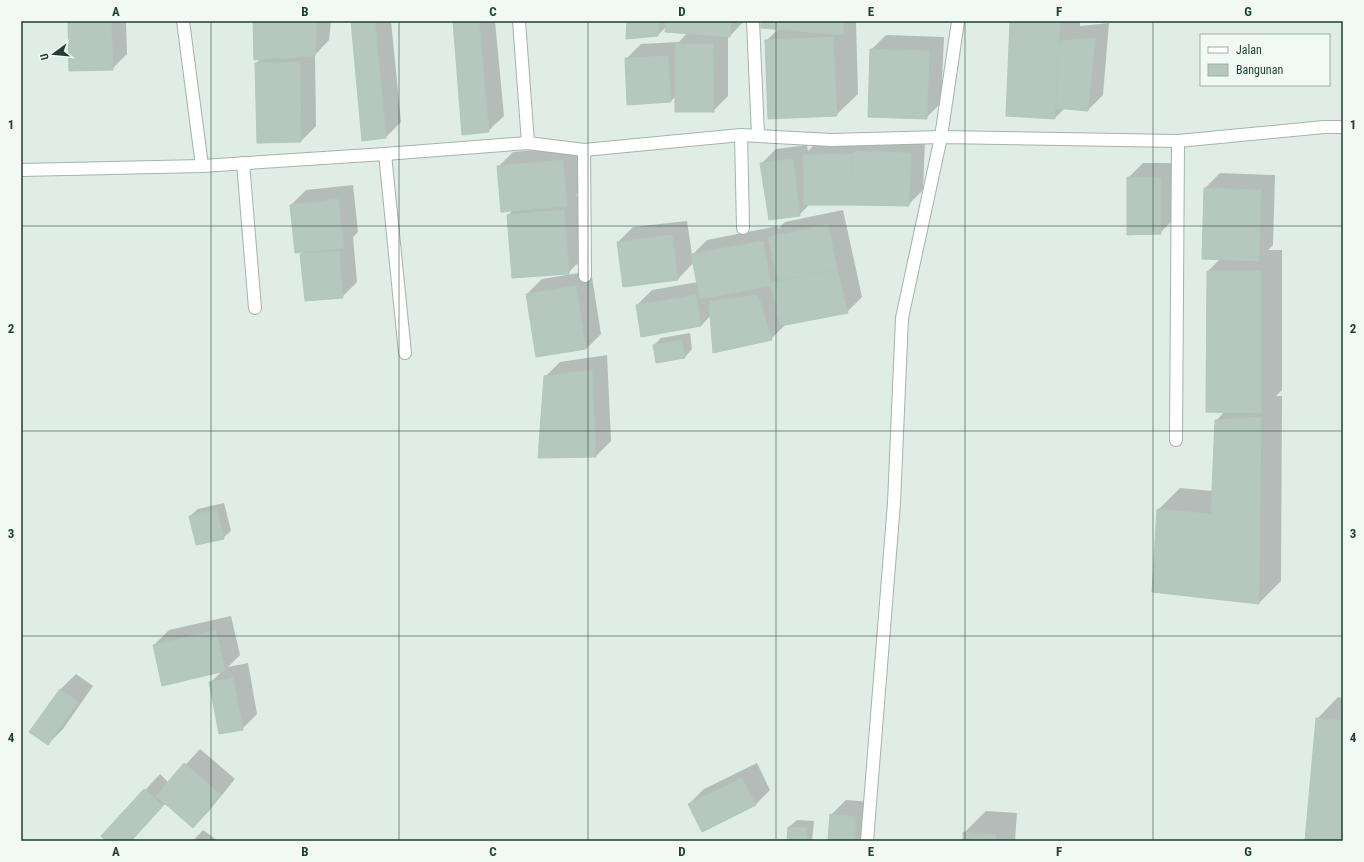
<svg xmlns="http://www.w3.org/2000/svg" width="1364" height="862" viewBox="0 0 1364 862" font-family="'Roboto Condensed',sans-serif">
<rect width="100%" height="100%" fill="#e0ece6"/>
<g fill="#0003">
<polygon points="69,21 126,21 127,54 112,69"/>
<polygon points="254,21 331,21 329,40 315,55 316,126 301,141 258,142 256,63 262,58"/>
<polygon points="352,21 391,21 401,122 386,137"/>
<polygon points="454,21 495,21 504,116 488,131"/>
<polygon points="628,21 744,21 730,36 728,35 728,96 713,111 676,96 671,101 626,59 641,44 679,42 688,32 666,27 658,35"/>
<polygon points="762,21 856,21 858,94 836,115 766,41 779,28"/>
<polygon points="1011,21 1080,21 1080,26 1109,23 1103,95 1088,110 1065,108 1055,118"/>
<polygon points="886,35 944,37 941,103 926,118 871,50"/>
<polygon points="925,139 923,190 908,205 810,204 799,215 761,164 776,149 807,145 808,151 819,140"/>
<polygon points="578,146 582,190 576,196 578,196 583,258 568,273 508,215 513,210 498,167 513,152"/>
<polygon points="1143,163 1175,163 1175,218 1160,233 1128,178"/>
<polygon points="1220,173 1275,175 1273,245 1268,250 1282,250 1282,390 1276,396 1282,396 1281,581 1259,603 1158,510 1180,488 1213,491 1216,421 1225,411 1208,271 1220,259 1205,188"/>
<polygon points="353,185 358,232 353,237 357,282 342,297 302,254 304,251 291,205 306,190"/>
<polygon points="843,210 862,297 847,312 786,324 771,339 711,315 701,326 642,336 637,305 652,290 698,282 694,262 678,279 618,242 633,227 687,221 692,255 707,240 778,226 778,229 785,222"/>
<polygon points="591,271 601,334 586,349 527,294 542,279"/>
<polygon points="690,333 692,349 685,357 656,362 654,345 661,338"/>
<polygon points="607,355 611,441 596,456 539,457 545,377 560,362"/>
<polygon points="224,503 231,531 223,538 190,516 198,509"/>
<polygon points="231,616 240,655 228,667 248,663 257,714 242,729 211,682 222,671 154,645 169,630"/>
<polygon points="76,674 93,686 63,729 48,744 31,732 61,689"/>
<polygon points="1338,697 1343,698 1343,841 1306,841 1317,719"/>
<polygon points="200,749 235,779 208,812 193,827 166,803 131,841 108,841 103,836 160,774 169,783"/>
<polygon points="757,763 770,790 755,805 689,804 704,789"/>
<polygon points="846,800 871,802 868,841 829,841 831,815"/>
<polygon points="986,811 1017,813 1015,841 964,841 964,833"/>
<polygon points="797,820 814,821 812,841 788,841 789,827"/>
<polygon points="203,830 218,841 193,841"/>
</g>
<g fill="#b5c7bf" stroke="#b2c7bd">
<polygon points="68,21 111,21 113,70 69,71"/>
<polygon points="253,21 317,21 315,56 254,60"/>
<polygon points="351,21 375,21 386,138 362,141"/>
<polygon points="453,21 479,21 489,132 462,135"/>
<polygon points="627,21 659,21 658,36 626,39"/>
<polygon points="666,21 731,21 730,37 665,32"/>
<polygon points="761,21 844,21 843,35 761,28"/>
<polygon points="1010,21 1060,21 1055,119 1006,116"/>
<polygon points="833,37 837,116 768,119 765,40"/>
<polygon points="1095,38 1088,111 1056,108 1059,41"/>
<polygon points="675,44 713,44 714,112 675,112"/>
<polygon points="870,49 929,51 927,119 868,117"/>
<polygon points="668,56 671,102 627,105 625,58"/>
<polygon points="300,62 301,142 257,143 255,63"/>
<polygon points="855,151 911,153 909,206 854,205 853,154"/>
<polygon points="853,154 854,205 804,205 803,155"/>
<polygon points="793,159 800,216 769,220 760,163"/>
<polygon points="563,160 567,206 501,212 497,166"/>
<polygon points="1127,177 1161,178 1161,234 1127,235"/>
<polygon points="1204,188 1261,190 1259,261 1202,259"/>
<polygon points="338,199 344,248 295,253 290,205"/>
<polygon points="564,210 569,274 512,278 507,215"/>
<polygon points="828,224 837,269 778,281 768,237"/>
<polygon points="672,235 678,280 623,287 617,242"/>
<polygon points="763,241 771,286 700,299 691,254"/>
<polygon points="339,251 343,298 305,301 300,254"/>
<polygon points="837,269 848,313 780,326 771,283"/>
<polygon points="1207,271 1261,271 1261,413 1206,412"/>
<polygon points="576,286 586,349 536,357 526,294"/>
<polygon points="696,295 701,326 641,337 636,305"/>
<polygon points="758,295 772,340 713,353 709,301"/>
<polygon points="682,340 685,358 656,363 653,345"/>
<polygon points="592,370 596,457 538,458 544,376"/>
<polygon points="1261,417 1259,604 1152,592 1157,509 1211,514 1215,420"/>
<polygon points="217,509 224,539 196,545 189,516"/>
<polygon points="216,630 225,671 162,686 153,645"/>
<polygon points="233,678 243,730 219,734 209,682"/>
<polygon points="60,689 78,702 48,745 29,732"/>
<polygon points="1316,718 1343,721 1343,841 1305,841"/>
<polygon points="184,763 221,795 193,828 156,796"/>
<polygon points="742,778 756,805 702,832 688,804"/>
<polygon points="144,789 163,806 131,841 106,841 101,836"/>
<polygon points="830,814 856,817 855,841 828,841"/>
<polygon points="788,827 807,828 806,841 787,841"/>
<polygon points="963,832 996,835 995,841 963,841"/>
</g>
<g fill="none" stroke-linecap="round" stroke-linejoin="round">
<g stroke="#a2b4ad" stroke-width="14">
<g id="minor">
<polyline points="183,21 202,166"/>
<polyline points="519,21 528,143"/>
<polyline points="753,21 758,135"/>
<polyline points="741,135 743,228"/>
<polyline points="584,150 585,276"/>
<polyline points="385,154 405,353"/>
<polyline points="243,163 255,308"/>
<polyline points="21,170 202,166 385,154 528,143 584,150 741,135 831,140 941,137 1178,141 1324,127 1343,127"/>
<polyline points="1176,440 1178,141"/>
<polyline points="867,841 894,503 902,318 941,137 958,21"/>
</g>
</g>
<use href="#minor" stroke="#fff" stroke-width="12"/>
</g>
<path fill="none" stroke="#1f3e35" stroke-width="1" stroke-opacity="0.55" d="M211 21V841M399 21V841M588 21V841M776 21V841M965 21V841M1153 21V841M21 226H1343M21 431H1343M21 636H1343"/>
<rect width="1364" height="862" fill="none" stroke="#f1f9f4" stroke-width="44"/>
<rect x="1200" y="34" width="130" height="52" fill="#f1f9f4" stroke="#9daea8"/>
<rect x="1208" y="47" width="20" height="6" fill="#ffffff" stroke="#9daea8"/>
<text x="1236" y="54" font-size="12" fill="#1f3e35">Jalan</text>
<rect x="1208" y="64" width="20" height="12" fill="#b5c7bf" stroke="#9daea8"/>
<text x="1236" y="74" font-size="12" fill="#1f3e35">Bangunan</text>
<g transform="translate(54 54) rotate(254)" stroke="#f1f9f4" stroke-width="3" paint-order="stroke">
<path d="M0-3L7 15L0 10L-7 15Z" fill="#1f3e35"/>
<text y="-6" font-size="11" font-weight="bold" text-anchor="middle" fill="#1f3e35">U</text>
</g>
<rect x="22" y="22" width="1320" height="818" fill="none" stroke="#1f3e35" stroke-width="1.5"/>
<g font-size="13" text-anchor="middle" font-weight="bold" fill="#1f3e35">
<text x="116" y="16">A</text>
<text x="305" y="16">B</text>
<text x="493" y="16">C</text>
<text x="682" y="16">D</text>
<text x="871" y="16">E</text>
<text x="1059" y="16">F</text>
<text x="1248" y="16">G</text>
<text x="11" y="129">1</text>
<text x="1353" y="129">1</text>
<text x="11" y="333">2</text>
<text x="1353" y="333">2</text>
<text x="11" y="538">3</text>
<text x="1353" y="538">3</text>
<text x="11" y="742">4</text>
<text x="1353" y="742">4</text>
<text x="116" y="856">A</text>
<text x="305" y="856">B</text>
<text x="493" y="856">C</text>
<text x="682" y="856">D</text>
<text x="871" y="856">E</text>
<text x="1059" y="856">F</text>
<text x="1248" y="856">G</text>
</g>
</svg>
